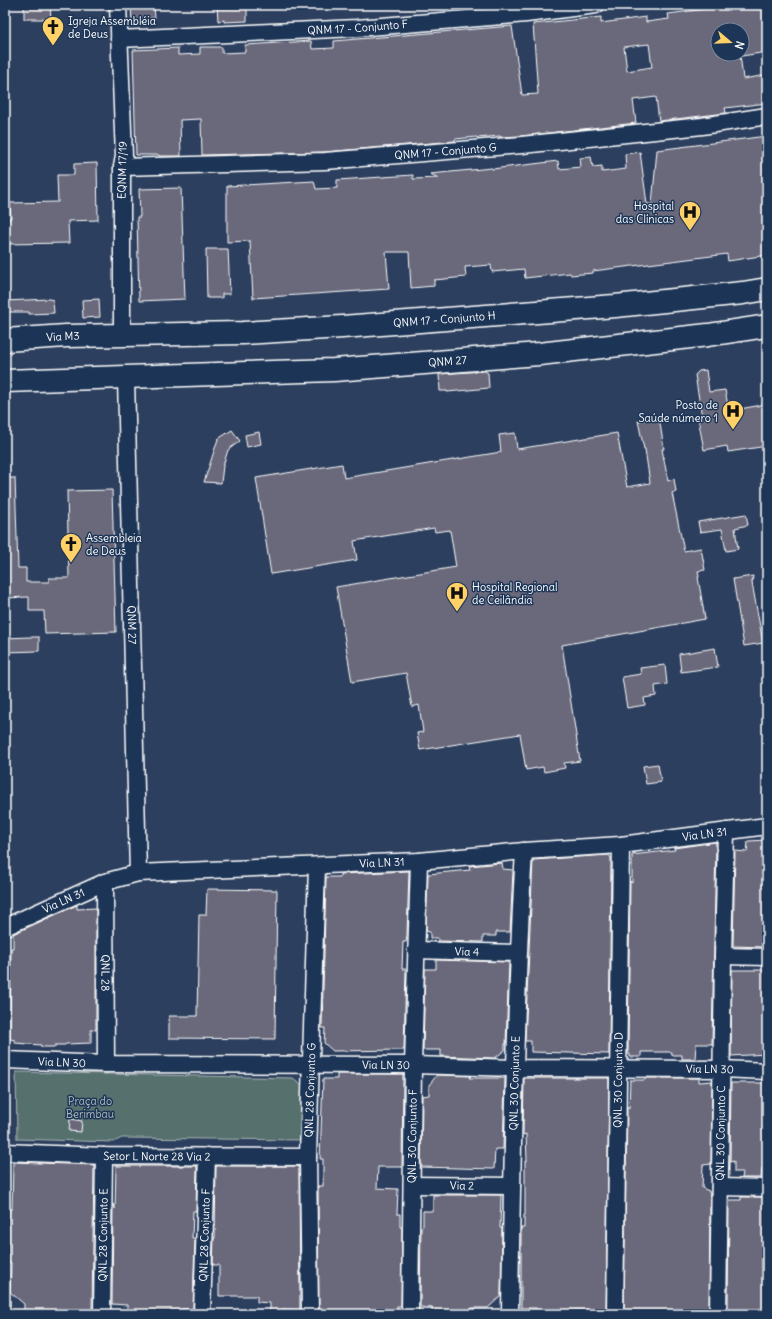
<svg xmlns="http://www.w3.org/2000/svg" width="772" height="1319" viewBox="0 0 772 1319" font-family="Delius,sans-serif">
<rect width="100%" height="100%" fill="#2c3f5e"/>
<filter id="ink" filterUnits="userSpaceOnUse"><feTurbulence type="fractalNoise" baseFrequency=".025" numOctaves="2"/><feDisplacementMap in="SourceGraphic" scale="8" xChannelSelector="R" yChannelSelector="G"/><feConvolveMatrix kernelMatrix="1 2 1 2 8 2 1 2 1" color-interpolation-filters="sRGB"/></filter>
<g filter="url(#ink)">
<polygon fill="#57706d" stroke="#abb8b6" points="16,1072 293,1078 301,1084 304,1089 304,1140 122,1138 113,1142 17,1139"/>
<g fill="#6a697b" stroke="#fff" fill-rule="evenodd">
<polygon points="24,5 50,5 51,19 24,19"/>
<polygon points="131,5 154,5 155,18 151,18 151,23 132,23"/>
<polygon points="217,5 247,5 247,21 224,22 224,20 218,21"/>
<path d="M712 5H767V52L742 56V30H718V54H740L743 79 767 75V103L725 108 726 113 659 121 656 97 633 100 636 123 521 136 500 137V136L477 138V137L455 139V141L324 152 202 155 201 119 180 120 181 156H159V155H136L133 50 178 48V55L200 54V47H222V53L245 52V45L311 41 312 49 334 48V41L512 26 522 95 538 94 533 24 601 17V23L646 17V22L669 19 668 14 712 8ZM649 44 652 67 627 71 624 47Z"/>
<polygon points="767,136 767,255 728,261 727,254 593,271 593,273 571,275 570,273 525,278 524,269 492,272 491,265 465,267 466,277 434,280 434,286 411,288 409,252 386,252 389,289 253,298 250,241 227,242 227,186 314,181 316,189 337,188 337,180 413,175 413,179 439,178 430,174 492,168 492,169 558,161 559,169 581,167 580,158 591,157 593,167 602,166 602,172 626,169 625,154 640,152 647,204 652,204 657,150"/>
<polygon points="97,163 98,220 68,221 69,243 5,244 5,221 9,221 9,218 11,218 10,203 58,202 57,175 74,175 74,164"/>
<polygon points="181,188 185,299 139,301 137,217 140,217 139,189"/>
<polygon points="206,249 228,249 230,294 222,294 222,298 207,298"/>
<polygon points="49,299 53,300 54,313 29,314 29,312 5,312 5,301"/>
<polygon points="99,299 100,317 83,318 82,300"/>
<polygon points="706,370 709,392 725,390 729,411 767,404 767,446 728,452 727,446 704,450 698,418 702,417 695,375 699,371"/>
<polygon points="485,371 488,373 489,388 447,392 447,391 440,391 439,374"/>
<polygon points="659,417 664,449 662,449 668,481 674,479 676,492 672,493 684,551 701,548 705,570 698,571 699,577 698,577 705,619 562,645 580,761 564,763 565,768 544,772 543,767 526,770 520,734 420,750 417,733 423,732 419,705 412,707 406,673 352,682 336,587 456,567 450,530 435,532 434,528 354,541 357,560 271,574 256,478 342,464 344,478 501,452 499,435 515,433 517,449 617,433 627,487 650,483 645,449 644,449 638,421"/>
<polygon points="232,430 240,441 228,450 223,466 221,483 204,482 218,439"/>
<polygon points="259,432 261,444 247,447 245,435"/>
<polygon points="5,478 15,478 18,568 26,568 26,582 49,582 49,578 69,578 67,491 112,490 116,632 45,634 44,611 29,611 29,597 5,598"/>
<polygon points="746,514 748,525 735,528 738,549 726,551 722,529 700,532 698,522"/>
<polygon points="753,576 752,583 763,643 744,646 733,579"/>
<polygon points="30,637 39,637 39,651 5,652 5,638"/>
<polygon points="715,648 718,667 681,672 679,654"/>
<polygon points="665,665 667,684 655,686 656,696 644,698 645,705 627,708 622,677 641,674 640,668"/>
<polygon points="658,764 661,782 646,784 643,766"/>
<polygon points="767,840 767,947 733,946 735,851 747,852 748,841"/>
<polygon points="716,842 712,1044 696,1044 695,1059 682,1059 682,1055 672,1055 672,1052 641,1052 641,1057 630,1057 630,1054 628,1054 630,881 632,883 632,855 675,850 674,848"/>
<polygon points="609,855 611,858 609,1054 531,1052 531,1041 525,1041 533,860"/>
<polygon points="502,863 503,869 513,870 510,932 496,932 496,936 483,936 483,942 438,941 438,938 430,938 430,932 426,931 428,874 470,870 469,866"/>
<polygon points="409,871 407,935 406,942 403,942 402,969 406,969 404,1050 333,1051 324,1043 325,1028 322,1028 326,877 340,877 340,874"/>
<polygon points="207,889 277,890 275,1039 169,1038 169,1016 197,1016 199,915 206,915"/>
<polygon points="77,905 77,909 96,908 96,1030 91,1029 91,1043 66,1044 65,1045 55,1045 55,1047 41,1047 41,1045 15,1043 15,1040 10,1039 11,948 13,948 13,934"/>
<polygon points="436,960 509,962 506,1044 505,1044 505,1050 495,1058 441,1056 441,1050 423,1050 425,969 436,969"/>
<polygon points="732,970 767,970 767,1054 731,1056"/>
<polygon points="337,1074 403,1074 402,1167 378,1167 377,1188 398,1189 397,1214 400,1214 400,1227 402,1227 401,1306 397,1306 397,1313 385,1312 385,1314 319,1314 318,1186 323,1186 323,1159 320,1159 323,1079 337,1079"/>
<polygon points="437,1075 471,1076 469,1078 505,1078 503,1149 495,1149 494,1169 421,1167 422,1096 429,1095 429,1085"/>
<polygon points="524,1078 609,1078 606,1314 590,1314 590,1310 563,1311 563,1314 536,1314 536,1308 521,1308 521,1228 524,1228 524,1215 525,1215 525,1161 527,1161 526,1134 523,1135"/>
<polygon points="645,1078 699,1078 699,1082 712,1081 711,1164 703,1165 702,1188 709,1191 710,1199 709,1314 624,1314 627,1106 629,1109 630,1080 645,1080"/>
<polygon points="731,1083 767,1083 767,1168 762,1168 761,1178 742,1178 743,1172 734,1172 734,1161 730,1162"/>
<polygon points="70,1119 82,1121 81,1132 69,1131"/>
<polygon points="13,1162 94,1165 92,1312 24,1312 24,1304 10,1292 11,1263 8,1263 8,1222 9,1209 12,1209"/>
<polygon points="116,1166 197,1166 196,1211 193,1211 192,1238 195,1238 193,1309 181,1309 181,1311 127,1312 127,1305 112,1304 113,1204 115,1209"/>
<polygon points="216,1166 299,1166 300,1310 282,1309 283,1314 270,1314 270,1303 257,1302 257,1296 219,1296 219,1265 213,1265 214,1238 215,1238"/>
<polygon points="433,1195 501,1195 500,1228 502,1228 501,1296 488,1308 472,1308 472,1314 459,1314 459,1313 432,1312 432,1308 420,1307 421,1227 423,1226 423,1211 433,1211"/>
<polygon points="741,1197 767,1197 767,1314 728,1314 729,1200 741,1200"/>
</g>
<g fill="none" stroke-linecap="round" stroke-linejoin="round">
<g stroke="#fff" stroke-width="19">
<g id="minor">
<polyline points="118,5 124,156 122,167 122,334"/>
<path id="s1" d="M119 39 357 28 526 14 596 5"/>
<path id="s2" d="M122 167 325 161 522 145 702 126 767 116"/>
<path id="s3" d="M126 378 138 873"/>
<path id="s4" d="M105 882 106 1064"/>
<path id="s5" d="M5 927 105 882 138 873 419 861 524 851 621 845 767 826"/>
<path id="s6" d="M416 950 518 953"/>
<polyline points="723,956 767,957"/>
<path id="s7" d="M5 1060 106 1064 413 1065 515 1068 721 1069 767 1071"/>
<path id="s8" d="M5 1152 104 1156 308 1157"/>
<path id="s9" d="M412 1185 512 1186"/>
<polyline points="720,1187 767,1188"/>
<path id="s10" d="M102 1314 104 1156"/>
<path id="s11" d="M202 1314 207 1156"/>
<path id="s12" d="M310 1314 308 1157 317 866"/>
<path id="s13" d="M410 1314 413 1065 419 861"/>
<path id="s14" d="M510 1314C512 1160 515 1005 524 851"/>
<path id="s15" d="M615 1314 621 845"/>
<path id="s16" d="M718 1314 723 956 726 831"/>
</g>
</g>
<g stroke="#fff" stroke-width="25">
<g id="secondary">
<path id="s17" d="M5 340 66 336 243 333 342 327 615 306 743 293 767 289"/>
<path id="s18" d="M5 381 334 370 539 354 708 335 767 326"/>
</g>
</g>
<use href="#minor" stroke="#1d3557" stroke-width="16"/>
<use href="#secondary" stroke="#1d3557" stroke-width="22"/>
</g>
</g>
<defs>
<g id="church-pin" transform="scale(1.15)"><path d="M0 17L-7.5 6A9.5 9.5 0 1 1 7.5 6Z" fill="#ffd166" stroke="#1d3557"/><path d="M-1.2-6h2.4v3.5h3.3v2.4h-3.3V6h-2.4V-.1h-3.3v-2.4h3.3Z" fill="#111"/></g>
<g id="hospital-pin" transform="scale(1.15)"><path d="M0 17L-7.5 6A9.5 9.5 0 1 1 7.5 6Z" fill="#ffd166" stroke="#1d3557"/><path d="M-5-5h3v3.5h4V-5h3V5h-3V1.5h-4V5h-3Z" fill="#111"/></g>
</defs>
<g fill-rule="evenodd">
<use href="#church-pin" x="53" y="27"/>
<use href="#hospital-pin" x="690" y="212"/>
<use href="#hospital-pin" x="733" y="411"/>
<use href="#church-pin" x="71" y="544"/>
<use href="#hospital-pin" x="457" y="593"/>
</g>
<g text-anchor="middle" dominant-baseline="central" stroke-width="3" stroke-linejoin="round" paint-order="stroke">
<g font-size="11" fill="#fff" stroke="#1d3557" text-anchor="start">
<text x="68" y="21">Igreja Assembléia<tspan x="68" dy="13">de Deus</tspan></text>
<text x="674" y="206" text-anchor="end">Hospital<tspan x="674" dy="13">das Clínicas</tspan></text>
<text x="718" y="405" text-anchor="end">Posto de<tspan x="718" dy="13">Saúde número 1</tspan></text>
<text x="86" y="538">Assembleia<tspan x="86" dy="13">de Deus</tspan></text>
<text x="472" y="587">Hospital Regional<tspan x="472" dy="13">de Ceilândia</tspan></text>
</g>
<g font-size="11" fill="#fff" stroke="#1d3557">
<text stroke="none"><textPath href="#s1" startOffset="239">QNM 17 - Conjunto F</textPath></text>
<text stroke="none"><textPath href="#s2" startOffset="324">QNM 17 - Conjunto G</textPath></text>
<text transform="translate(122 170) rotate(-89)">EQNM 17/19</text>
<text stroke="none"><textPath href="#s17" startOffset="440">QNM 17 - Conjunto H</textPath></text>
<text stroke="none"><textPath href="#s17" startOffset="58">Via M3</textPath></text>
<text stroke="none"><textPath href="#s18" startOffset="443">QNM 27</textPath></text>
<text stroke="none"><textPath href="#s3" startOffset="247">QNM 27</textPath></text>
<text stroke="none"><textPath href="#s5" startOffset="712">Via LN 31</textPath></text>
<text stroke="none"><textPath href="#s5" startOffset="388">Via LN 31</textPath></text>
<text stroke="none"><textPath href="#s5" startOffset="64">Via LN 31</textPath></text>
<text stroke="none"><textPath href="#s6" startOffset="51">Via 4</textPath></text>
<text stroke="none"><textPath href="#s4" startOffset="91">QNL 28</textPath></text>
<text stroke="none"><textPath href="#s7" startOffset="57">Via LN 30</textPath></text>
<text stroke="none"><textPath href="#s7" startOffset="381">Via LN 30</textPath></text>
<text stroke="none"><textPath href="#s7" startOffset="705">Via LN 30</textPath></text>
<text stroke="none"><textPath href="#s15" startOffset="234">QNL 30 Conjunto D</textPath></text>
<text stroke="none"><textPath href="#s14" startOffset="231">QNL 30 Conjunto E</textPath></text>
<text stroke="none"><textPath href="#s12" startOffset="224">QNL 28 Conjunto G</textPath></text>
<text stroke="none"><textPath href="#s16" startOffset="181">QNL 30 Conjunto C</textPath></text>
<text stroke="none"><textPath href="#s13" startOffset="178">QNL 30 Conjunto F</textPath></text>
<text stroke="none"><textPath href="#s8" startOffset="152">Setor L Norte 28 Via 2</textPath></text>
<text stroke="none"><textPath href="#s9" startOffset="50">Via 2</textPath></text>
<text stroke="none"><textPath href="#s10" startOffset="79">QNL 28 Conjunto E</textPath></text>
<text stroke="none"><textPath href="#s11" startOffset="79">QNL 28 Conjunto F</textPath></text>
</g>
<g font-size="11" fill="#b3bfbd" stroke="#1d3557">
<text x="90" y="1101">Praça do<tspan x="90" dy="13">Berimbau</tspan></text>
</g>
</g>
<rect width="772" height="1319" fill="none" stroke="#1d3557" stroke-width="20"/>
<rect x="10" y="10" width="752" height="1299" fill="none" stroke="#fff" stroke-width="1.5" filter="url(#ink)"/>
<g transform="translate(730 42) rotate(109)"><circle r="19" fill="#1d3557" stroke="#77869a"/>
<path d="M0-3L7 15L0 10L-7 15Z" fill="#ffd166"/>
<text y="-6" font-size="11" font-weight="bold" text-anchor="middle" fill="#ffffff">N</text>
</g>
</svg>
